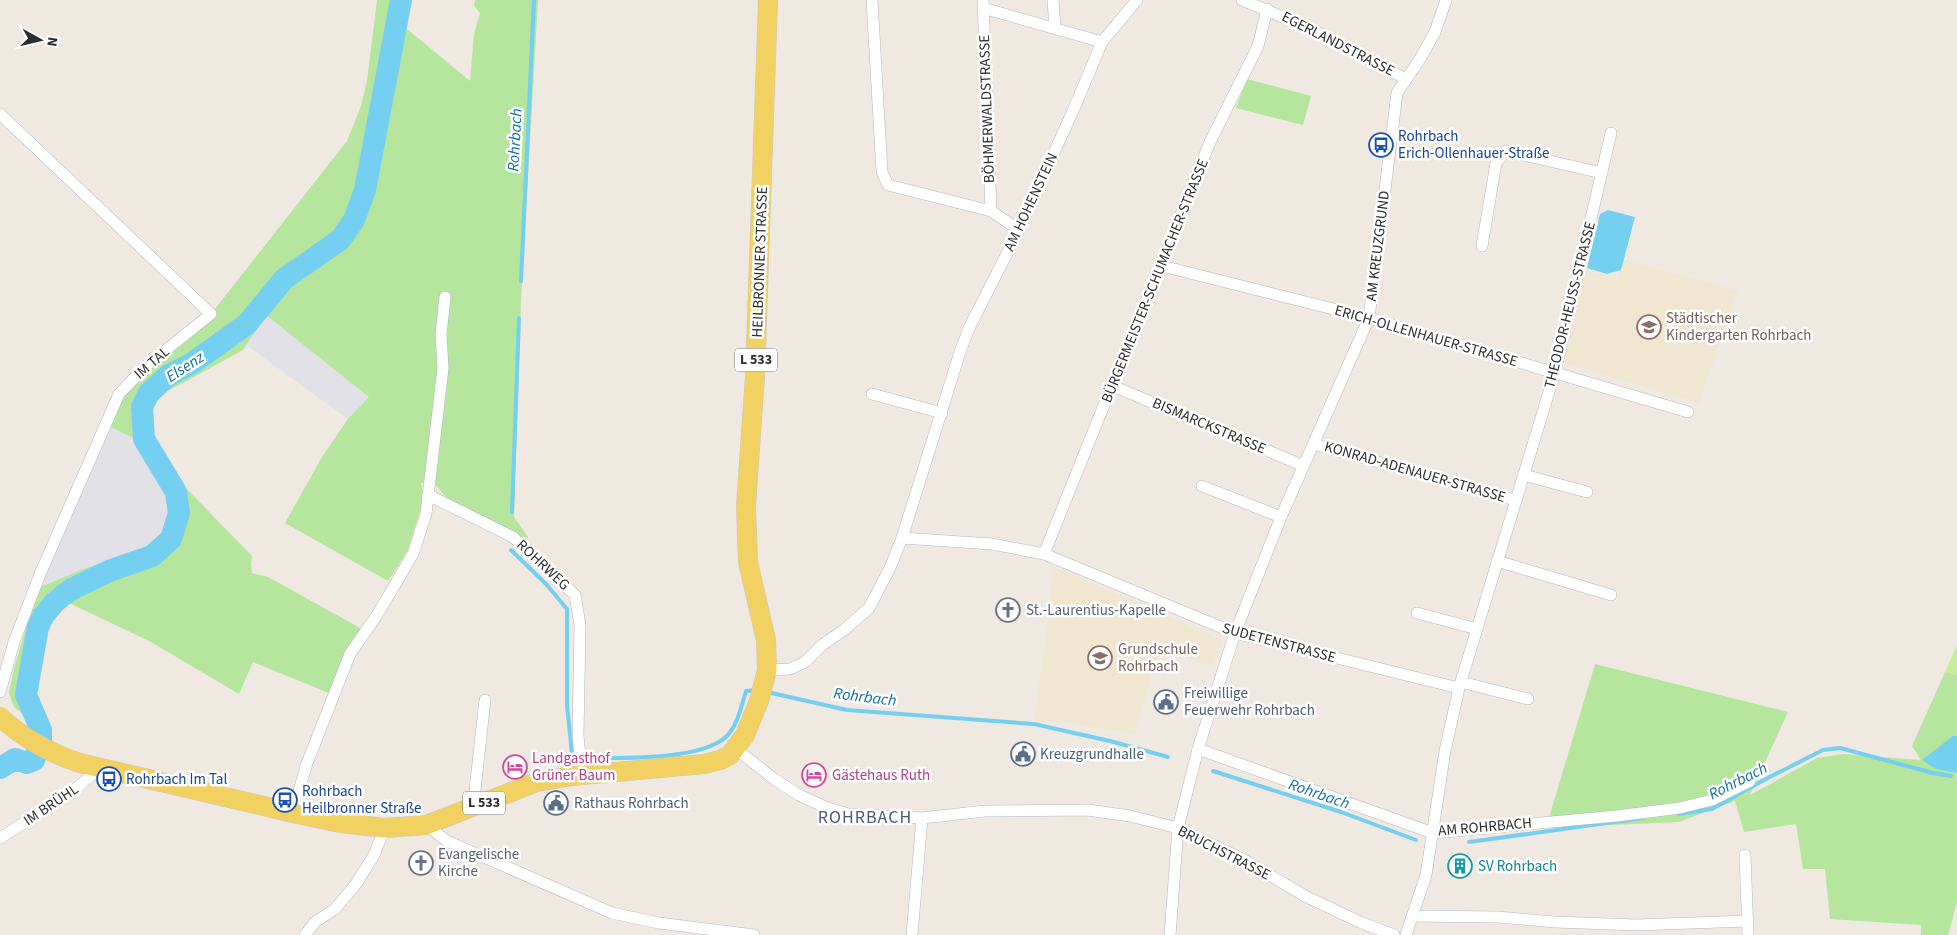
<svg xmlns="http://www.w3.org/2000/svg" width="1957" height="935" viewBox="0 0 1957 935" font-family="'Source Sans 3',sans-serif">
<rect width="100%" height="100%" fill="#efe9e1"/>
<g fill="#e3e1e8">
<polygon points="266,315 370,397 348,419 246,345"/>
<polygon points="105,424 135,439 144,449 174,507 168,536 150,547 83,569 38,588 64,507 87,451"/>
</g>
<g fill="#f0e6d1">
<polygon points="1624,260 1738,291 1699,403 1565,363 1586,271 1618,280"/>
<polygon points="1053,566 1222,640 1213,666 1160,650 1134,734 1071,723 1034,721 1049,617"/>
</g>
<g fill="#b6e59e">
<polygon points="377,0 406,0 401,24 470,81 474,34 480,13 474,6 475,0 538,0 521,302 514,517 528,537 524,542 450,502 433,482 421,483 424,498 408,550 388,581 285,523 322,457 348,419 369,397 266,315 243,350 183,383 147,401 145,425 181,483 252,556 251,565 252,573 268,577 362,629 329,693 253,662 239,694 151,642 67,602 46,624 36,654 28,701 30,720 14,707 9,693 14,668 38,588 83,569 150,547 168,536 174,507 144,449 135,439 105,424 119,393 211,314 347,141 361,106 367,81"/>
<polygon points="1247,79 1311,96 1303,125 1236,108"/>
<polygon points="1595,664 1788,712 1750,795 1817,758 1843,754 1921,760 1912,746 1945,672 1957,675 1957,736 1953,736 1936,769 1957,773 1957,902 1948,935 1921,935 1921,925 1830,919 1825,869 1803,869 1796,824 1744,832 1735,801 1679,822 1546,828"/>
</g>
<polygon fill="#c9ec9a" points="1957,645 1957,675 1945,672"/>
<g fill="#75cff0">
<polygon points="1608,210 1635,217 1621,270 1607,274 1587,268 1600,214"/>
<polygon points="1953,736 1957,736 1957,773 1936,769 1922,760"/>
</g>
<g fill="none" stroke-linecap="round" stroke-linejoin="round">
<g stroke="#75cff0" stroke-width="4">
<polyline points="521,281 534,0"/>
<polyline points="512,512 519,318"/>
<polyline points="511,550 546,584 567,609 567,705 572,754"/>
<polyline points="767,692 847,710 1034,724 1110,741 1168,757"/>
<path d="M591 758C623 758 712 761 731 731 739 720 742 704 746 691L756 690"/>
<polyline points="1213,771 1341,812 1416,840"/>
<polyline points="1679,814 1712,809 1762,781 1823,750 1840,748 1933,773 1951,776"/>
<polyline points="1469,842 1643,818"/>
</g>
<polyline stroke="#75cff0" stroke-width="22" points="0,768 15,759 27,763 34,760 41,742 41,730 26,695 38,627 44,615 55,602 70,590 109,571 152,556 171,539 179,513 176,492 144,439 142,407 149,393 169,375 191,364 247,324 284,279 340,240 354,220 365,190 401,0"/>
<g stroke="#b4b7c1" stroke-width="12">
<g id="minor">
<polyline points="872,0 882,172 888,185 991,211 1019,230"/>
<polyline points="983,0 991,211"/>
<polyline points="1053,0 1055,28"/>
<polyline points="1242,0 1307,27 1406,79"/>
<polyline points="983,8 1102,42"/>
<polyline points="0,114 211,314 146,366 119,394 40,574 14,642 0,692"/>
<polyline points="1482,246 1496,163 1506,151 1602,173"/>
<polyline points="1162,266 1369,318 1688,412"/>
<polyline points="1113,386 1304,466"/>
<polyline points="872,394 942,413"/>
<polyline points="1314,444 1515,500"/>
<polyline points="1524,475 1587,492"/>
<polyline points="1202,486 1281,517"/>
<polyline points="428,495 513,537 575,595 580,625 578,736 582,775"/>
<polyline points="902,538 992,544 1044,554 1235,633 1459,688"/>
<polyline points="1044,554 1210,142 1258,46 1267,9"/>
<polyline points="1497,561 1611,595"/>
<polyline points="1417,613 1477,629"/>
<polyline points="767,670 790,669 805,662 822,645 844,630 869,608 890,568 902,538 960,352 969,328 1019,230 1072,113 1102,42 1137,0"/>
<polyline points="1461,682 1528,699"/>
<polyline points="736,749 774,779 799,795 825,807 848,814 922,818 985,811 1088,810 1130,816 1178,828 1246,861 1305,896 1362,923 1394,935"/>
<polyline points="1198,749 1433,833 1617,816 1680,808 1712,800 1750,781"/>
<polyline points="473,808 485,700"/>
<polyline points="293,813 306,766 350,654 377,615 413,554 426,514 443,368 441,334 445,297"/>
<polyline points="426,825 447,841 612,913 659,923 754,935"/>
<polyline points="0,838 72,792 100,768"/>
<polyline points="1745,855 1748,935"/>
<polyline points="1412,916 1498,917 1555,922 1637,925 1747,921"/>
<polyline points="305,935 315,922 335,909 356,884 374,855 385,828"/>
<polyline points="912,935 922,818"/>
<polyline points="1170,935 1178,828 1198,749 1235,633 1281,517 1369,318 1397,93 1420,59 1435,32 1446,0"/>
<polyline points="1406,935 1426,875 1445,751 1459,688 1555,372 1611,133"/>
</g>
</g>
<g stroke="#c9c9c9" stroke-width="20">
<path id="primary" d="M0 717C24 739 49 753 80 763L293 813 340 823 385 828 426 825 537 782 572 776 704 764 720 760 730 755 745 735 759 701 767 670 766 640 748 562 746 506 755 376 768 0"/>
</g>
<use href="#minor" stroke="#fff" stroke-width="11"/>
<use href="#primary" stroke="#f2d163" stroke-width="19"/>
</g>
<defs>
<g id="bus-ring" transform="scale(1.25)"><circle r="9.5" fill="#fff" stroke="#1a4fb4" stroke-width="1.5"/><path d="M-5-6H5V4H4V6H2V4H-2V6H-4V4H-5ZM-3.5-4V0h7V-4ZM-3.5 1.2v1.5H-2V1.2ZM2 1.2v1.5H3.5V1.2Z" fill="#1a4fb4"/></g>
<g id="school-ring" transform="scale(1.25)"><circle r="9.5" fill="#fff" stroke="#8d6e63" stroke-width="1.5"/><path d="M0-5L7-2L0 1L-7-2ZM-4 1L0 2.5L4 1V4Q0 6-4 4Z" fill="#8d6e63"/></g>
<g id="church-ring" transform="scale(1.25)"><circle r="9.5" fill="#fff" stroke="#6b7280" stroke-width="1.5"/><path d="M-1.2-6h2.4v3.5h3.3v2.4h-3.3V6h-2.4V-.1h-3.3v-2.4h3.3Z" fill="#6b7280"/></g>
<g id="civic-ring" transform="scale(1.25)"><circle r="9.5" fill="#fff" stroke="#5c6f8a" stroke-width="1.5"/><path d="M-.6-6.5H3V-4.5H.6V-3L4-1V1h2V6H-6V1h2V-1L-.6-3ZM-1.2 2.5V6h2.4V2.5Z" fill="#5c6f8a"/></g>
<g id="hotel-ring" transform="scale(1.25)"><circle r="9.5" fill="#fff" stroke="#d1479c" stroke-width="1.5"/><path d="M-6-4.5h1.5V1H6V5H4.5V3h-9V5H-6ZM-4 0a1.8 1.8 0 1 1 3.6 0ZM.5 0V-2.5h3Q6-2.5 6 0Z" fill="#d1479c"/></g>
<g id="building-ring" transform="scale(1.25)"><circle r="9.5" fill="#fff" stroke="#0f9aa8" stroke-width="1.5"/><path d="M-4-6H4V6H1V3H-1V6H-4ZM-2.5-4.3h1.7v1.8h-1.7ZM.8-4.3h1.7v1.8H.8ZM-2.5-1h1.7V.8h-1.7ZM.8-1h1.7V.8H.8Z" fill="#0f9aa8"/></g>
</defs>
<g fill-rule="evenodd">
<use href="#bus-ring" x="1381" y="145"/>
<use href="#school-ring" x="1649" y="327"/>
<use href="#church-ring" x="1008" y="610"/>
<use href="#school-ring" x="1100" y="658"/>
<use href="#civic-ring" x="1166" y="702"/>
<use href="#civic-ring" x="1023" y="754"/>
<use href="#hotel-ring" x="515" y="767"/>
<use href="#hotel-ring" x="814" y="775"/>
<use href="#bus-ring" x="109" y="779"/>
<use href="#bus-ring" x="285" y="800"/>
<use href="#civic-ring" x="556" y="803"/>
<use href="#church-ring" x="421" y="863"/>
<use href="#building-ring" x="1460" y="866"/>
</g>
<g text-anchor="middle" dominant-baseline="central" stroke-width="5" stroke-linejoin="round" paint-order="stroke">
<g fill="#fff" stroke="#6d6d6d" stroke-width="1">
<rect x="735" y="348.5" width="42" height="23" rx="4"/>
<rect x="463" y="791.5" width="42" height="23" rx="4"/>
</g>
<g font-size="14" font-weight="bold" fill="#2e2e2e">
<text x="756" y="360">L 533</text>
<text x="484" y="803">L 533</text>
</g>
<g font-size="15" fill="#2e2e2e" stroke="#fff">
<text transform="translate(1338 44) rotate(27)">EGERLANDSTRASSE</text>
<text transform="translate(987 109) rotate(-92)">BÖHMERWALDSTRASSE</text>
<text transform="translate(1031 202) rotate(-65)">AM HOHENSTEIN</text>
<text transform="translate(1378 246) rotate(-83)">AM KREUZGRUND</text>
<text transform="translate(760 262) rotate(-88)">HEILBRONNER STRASSE</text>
<text transform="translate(1155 281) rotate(-68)">BÜRGERMEISTER-SCHUMACHER-STRASSE</text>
<text transform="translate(1570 305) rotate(-76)">THEODOR-HEUSS-STRASSE</text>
<text transform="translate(1426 336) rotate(16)">ERICH-OLLENHAUER-STRASSE</text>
<text transform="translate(152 363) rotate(-41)">IM TAL</text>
<text transform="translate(1209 426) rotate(23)">BISMARCKSTRASSE</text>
<text transform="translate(1415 472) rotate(16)">KONRAD-ADENAUER-STRASSE</text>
<text transform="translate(543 565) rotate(43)">ROHRWEG</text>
<text transform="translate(1279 643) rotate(15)">SUDETENSTRASSE</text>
<text transform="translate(51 805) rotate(-34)">IM BRÜHL</text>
<text transform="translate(1485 827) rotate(-5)">AM ROHRBACH</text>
<text transform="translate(1224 853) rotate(27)">BRUCHSTRASSE</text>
</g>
<g font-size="15" fill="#164399" stroke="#fff" text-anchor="start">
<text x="1398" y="136">Rohrbach<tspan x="1398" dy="17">Erich-Ollenhauer-Straße</tspan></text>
<text x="126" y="779">Rohrbach Im Tal</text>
<text x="302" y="791">Rohrbach<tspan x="302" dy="17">Heilbronner Straße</tspan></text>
</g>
<g font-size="15" fill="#785e54" stroke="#fff" text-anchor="start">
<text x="1666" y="318">Städtischer<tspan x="1666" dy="17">Kindergarten Rohrbach</tspan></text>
<text x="1118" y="649">Grundschule<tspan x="1118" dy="17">Rohrbach</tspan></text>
</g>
<g font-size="15" fill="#5b616d" stroke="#fff" text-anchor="start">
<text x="1026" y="610">St.-Laurentius-Kapelle</text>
<text x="438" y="854">Evangelische<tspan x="438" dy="17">Kirche</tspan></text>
</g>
<g font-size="15" fill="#4e5e75" stroke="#fff" text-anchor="start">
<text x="1184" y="693">Freiwillige<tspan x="1184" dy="17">Feuerwehr Rohrbach</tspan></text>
<text x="1040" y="754">Kreuzgrundhalle</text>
<text x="574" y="803">Rathaus Rohrbach</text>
</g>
<g font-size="15" fill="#b23c85" stroke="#fff" text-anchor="start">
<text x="532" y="758">Landgasthof<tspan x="532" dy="17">Grüner Baum</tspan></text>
<text x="832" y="775">Gästehaus Ruth</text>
</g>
<g font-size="15" fill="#0d838f" stroke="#fff" text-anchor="start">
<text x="1478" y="866">SV Rohrbach</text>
</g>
<g font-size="16" font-style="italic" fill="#0d6fa3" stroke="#fff">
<text transform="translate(515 140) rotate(-87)">Rohrbach</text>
<text transform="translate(185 367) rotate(-33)">Elsenz</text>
<text transform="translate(865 697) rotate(7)">Rohrbach</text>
<text transform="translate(1738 781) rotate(-27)">Rohrbach</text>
<text transform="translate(1319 794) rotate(19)">Rohrbach</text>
</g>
<g font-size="18" letter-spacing="1" fill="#4d5680" stroke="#fff">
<text x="865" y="817">ROHRBACH</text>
</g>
</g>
<g transform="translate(40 40) rotate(98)" stroke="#ffffff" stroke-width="4" paint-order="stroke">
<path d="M0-4L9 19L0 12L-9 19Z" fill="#2e2e2e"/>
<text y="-8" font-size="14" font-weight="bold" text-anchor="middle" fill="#2e2e2e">N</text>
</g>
</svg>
